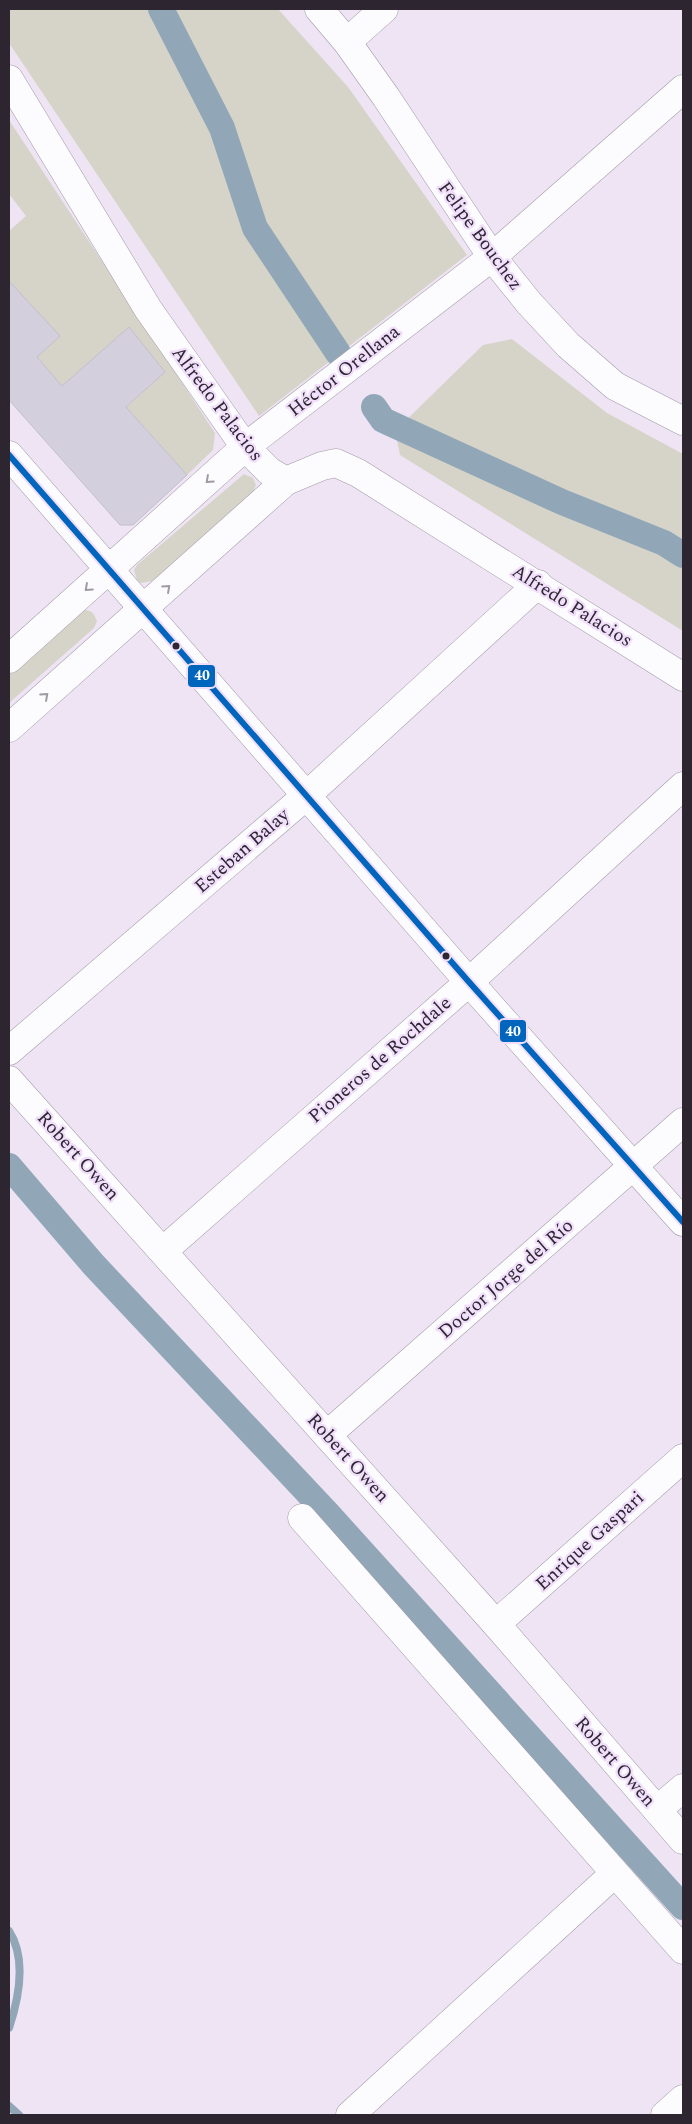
<svg xmlns="http://www.w3.org/2000/svg" width="692" height="2124" viewBox="0 0 692 2124" font-family="Spectral,serif">
<rect width="100%" height="100%" fill="#eee4f4"/>
<g fill="#d6d4c9">
<polygon points="9,9 278,9 348,87 467,255 259,416 9,43"/>
<polygon points="9,120 215,433 213,450 187,475 140,422 104,454 74,455 165,372 129,327 62,386 37,357 59,336 9,281 9,231 26,216 9,194"/>
<polygon points="512,339 607,413 683,454 683,631 400,455 395,431 483,345"/>
<polygon points="244,474 253,478 256,485 253,492 152,581 141,583 137,580 134,570 137,565"/>
<path d="M85 610C93 611 94 614 97 621L94 628 9 703V675L80 612Z"/>
</g>
<g fill="none" stroke-linecap="round" stroke-linejoin="round">
<g stroke="#91a7b8" stroke-width="8">
<path d="M9 1931C27 1959 19 1998 9 2028"/>
<polyline points="9,2106 19,2115"/>
</g>
<g stroke="#91a7b8" stroke-width="26">
<polyline points="161,9 222,128 255,228 338,353"/>
<polyline points="374,407 383,420 562,502 664,543 683,555"/>
<polyline points="9,1166 93,1264 328,1514 683,1907"/>
</g>
</g>
<polygon fill="#d3cfdc" stroke="#c3becb" points="9,281 60,336 37,357 62,386 129,327 165,372 126,407 187,475 133,525 120,525 9,400"/>
<g fill="none" stroke-linecap="round" stroke-linejoin="round">
<g stroke="#a39ba7" stroke-width="29">
<g id="minor">
<polyline points="319,9 347,42 386,97 492,257 529,303 568,345 615,386 683,421"/>
<polyline points="347,42 384,9"/>
<polyline points="9,79 148,309 245,447 269,471 286,481 322,466 336,463 358,473 683,677"/>
<polyline points="9,455 469,982 683,1222"/>
<polyline points="9,659 245,447 492,257 683,89"/>
<polyline points="9,728 286,481"/>
<polyline points="9,1051 306,796 538,584"/>
<polyline points="9,1080 496,1624 683,1840"/>
<polyline points="163,1251 469,982 683,786"/>
<polyline points="327,1435 683,1122"/>
<polyline points="302,1518 683,1950"/>
<polyline points="496,1624 683,1458"/>
<polyline points="657,1810 683,1788"/>
<polyline points="350,2115 614,1874"/>
<polyline points="665,2115 683,2099"/>
</g>
</g>
<use href="#minor" stroke="#fcfbfd" stroke-width="28"/>
<g stroke="#f0defa" stroke-width="10">
<polyline id="bus-1" points="9,455 469,982 683,1222"/>
</g>
<use href="#bus-1" stroke="#0065bd" stroke-width="6"/>
</g>
<defs><path id="oneway-chevron" d="M-2-3.5L2.5 0L-2 3.5" fill="none" stroke-width="1.6" stroke-linecap="round" stroke-linejoin="round" transform="scale(1.25)"/></defs>
<g stroke="#9f9ba1">
<use href="#oneway-chevron" transform="translate(209 480) rotate(138)"/>
<use href="#oneway-chevron" transform="translate(88 588) rotate(138)"/>
<use href="#oneway-chevron" transform="translate(167 588) rotate(-42)"/>
<use href="#oneway-chevron" transform="translate(45 696) rotate(-42)"/>
</g>
<g fill="#2d2631" stroke="#f0defa" stroke-width="2">
<circle cx="176" cy="646" r="4.5"/>
<circle cx="446" cy="956" r="4.5"/>
</g>
<g text-anchor="middle" dominant-baseline="central" stroke-width="4.5" stroke-linejoin="round" paint-order="stroke">
<g font-size="19" fill="#2d2631" stroke="#f0defa">
<text transform="translate(480 236) rotate(54)">Felipe Bouchez</text>
<text transform="translate(344 371) rotate(-38)">Héctor Orellana</text>
<text transform="translate(217 404) rotate(53)">Alfredo Palacios</text>
<text transform="translate(572 606) rotate(32)">Alfredo Palacios</text>
<text transform="translate(242 851) rotate(-41)">Esteban Balay</text>
<text transform="translate(380 1060) rotate(-41)">Pioneros de Rochdale</text>
<text transform="translate(78 1156) rotate(48)">Robert Owen</text>
<text transform="translate(506 1279) rotate(-41)">Doctor Jorge del Río</text>
<text transform="translate(348 1458) rotate(48)">Robert Owen</text>
<text transform="translate(590 1541) rotate(-42)">Enrique Gaspari</text>
<text transform="translate(615 1762) rotate(49)">Robert Owen</text>
</g>
</g>
<g stroke="#f0defa" stroke-width="2">
<rect x="187" y="664" width="29" height="24" rx="5" fill="#0065bd"/>
<rect x="499" y="1019" width="28" height="24" rx="5" fill="#0065bd"/>
</g>
<g font-size="14" text-anchor="middle" font-weight="bold" fill="#fff">
<text x="202" y="680">40</text>
<text x="513" y="1036">40</text>
</g>
<rect width="692" height="2124" fill="none" stroke="#2d2631" stroke-width="20"/>
</svg>
